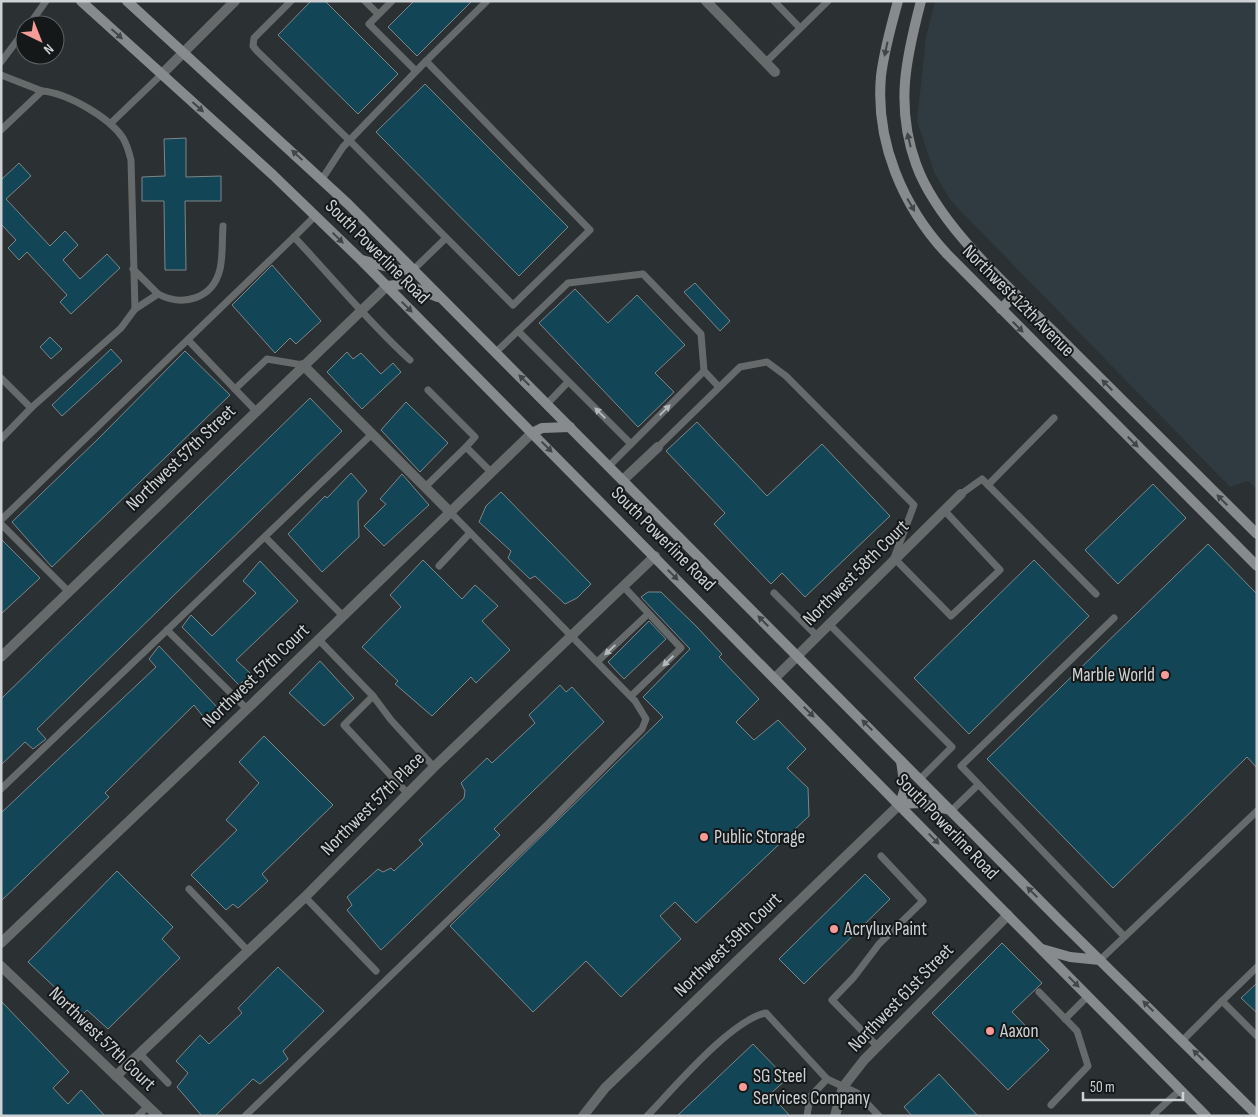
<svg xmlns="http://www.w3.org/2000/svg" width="1258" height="1117" viewBox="0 0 1258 1117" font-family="'Sofia Sans Condensed',sans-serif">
<rect width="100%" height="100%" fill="#2b3032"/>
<polygon fill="#2f3b40" points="935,1 1257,1 1257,489 1248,481 1230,487 951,201 934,172 917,121 926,37"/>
<g fill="#124556" stroke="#7f8688">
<polygon points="311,1 325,1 398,74 358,114 278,35"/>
<polygon points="414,1 472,1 417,56 388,27"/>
<polygon points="425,84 568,227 519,276 376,132"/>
<polygon points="186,138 186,177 221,176 221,201 185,201 186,270 165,270 164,201 142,201 142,177 165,176 164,139"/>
<polygon points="19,163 31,176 6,199 50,246 65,231 78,245 63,260 80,279 107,254 120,268 71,314 60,302 67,295 27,252 19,260 8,248 16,240 1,224 1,180"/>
<polygon points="272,265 321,321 296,344 290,338 275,353 232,305"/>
<polygon points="695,283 730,321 720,331 684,292"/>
<polygon points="575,289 608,323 637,295 685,345 655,373 674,392 638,427 539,323"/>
<polygon points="50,337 62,349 51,359 40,347"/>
<polygon points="111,349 122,361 62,416 52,405"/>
<polygon points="185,351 230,395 52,567 12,522 99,438"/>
<polygon points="347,352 353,359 361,353 381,374 393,363 401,372 362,409 327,372"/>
<polygon points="310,398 342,431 37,729 46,739 33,749 25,742 1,765 1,699"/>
<polygon points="406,402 448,443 420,472 381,430"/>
<polygon points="697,422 767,496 822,444 890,516 805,597 782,573 771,584 714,524 725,513 666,451"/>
<polygon points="351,473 367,491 358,501 359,537 322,572 288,534 325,496 327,498"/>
<polygon points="402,474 429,505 384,546 364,526 386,504 380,499"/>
<polygon points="1153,484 1186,518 1118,584 1085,550"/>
<polygon points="501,492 591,584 577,598 565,604 535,576 530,579 508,558 511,551 479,522 486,506"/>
<polygon points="1,539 40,578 1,614"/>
<polygon points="1208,544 1257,594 1257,768 1247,757 1113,888 987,759"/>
<polygon points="423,560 462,599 475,585 498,606 482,621 510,650 476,683 471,677 432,716 395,684 398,681 362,647 401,607 390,595"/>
<polygon points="1034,560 1089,616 969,734 914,678"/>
<polygon points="260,561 298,601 236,660 251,674 239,685 182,627 191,615 212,636 256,593 243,581"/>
<polygon points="648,592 661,592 697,627 722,654 719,657 759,699 736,722 754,740 778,720 806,749 787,768 808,788 809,816 696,923 675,902 660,916 681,939 621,997 586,961 533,1012 450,926 663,717 643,697 690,649 641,597"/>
<polygon points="649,621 666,639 624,679 608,662"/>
<polygon points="159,646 217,707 205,719 194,705 105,793 109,797 1,901 1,813 156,667 149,659"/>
<polygon points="320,661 354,698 324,726 289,693"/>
<polygon points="560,685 566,692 572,687 604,722 494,829 500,835 381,950 347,910 352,905 347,897 378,869 383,872 391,868 394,871 423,844 419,840 464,798 465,791 461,783 487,758 492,763 535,723 529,715"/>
<polygon points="264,736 333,805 262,874 268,881 238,908 233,904 226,910 191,875 237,830 226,820 259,783 239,762"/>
<polygon points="117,871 173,927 162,939 180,958 108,1029 87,1010 83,1014 28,962"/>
<polygon points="865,874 890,899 804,984 779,959"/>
<polygon points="1002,943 1042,983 1012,1012 1049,1050 1008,1090 932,1013"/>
<polygon points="278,967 324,1011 283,1051 288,1059 260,1084 253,1079 215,1116 202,1116 177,1087 188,1073 176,1061 200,1035 209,1044 242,1013 238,1008"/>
<polygon points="1257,983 1257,1013 1241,998"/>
<polygon points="1,1001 69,1072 53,1088 68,1104 81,1090 105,1116 1,1116"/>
<polygon points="753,1044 787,1079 770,1094 790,1116 677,1116"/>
<polygon points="939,1074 978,1116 912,1116 904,1107"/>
</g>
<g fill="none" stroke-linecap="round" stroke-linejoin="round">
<g stroke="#676a6b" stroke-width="7">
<polyline points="291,1 254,38 253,46 257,51 349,140 513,305 590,230 426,61 343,147 322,179"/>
<polyline points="365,1 378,14"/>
<polyline points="392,1 369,24 416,71"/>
<polyline points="774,1 800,28"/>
<polyline points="29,25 46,1"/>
<polyline points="426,61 487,1"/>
<polyline points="1,62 25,30"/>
<polyline points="766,62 828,1"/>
<polyline points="1,75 42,91 1,130"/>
<polyline points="111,123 162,74"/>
<path d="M315 216 294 237C333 278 368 322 410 360"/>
<polyline points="133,269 158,294 135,309"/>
<polyline points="414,269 446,238"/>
<path d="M158 294C183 307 213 299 220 269 223 256 222 240 223 226"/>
<polyline points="518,331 631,444"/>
<polyline points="189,341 256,411"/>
<polyline points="496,352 568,283 643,274 701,334 704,371 719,387"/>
<polyline points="1,378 31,408 1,439"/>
<polyline points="235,389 267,359 303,365"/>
<polyline points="428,390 475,437 466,447"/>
<polyline points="547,404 568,382"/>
<path d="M31 408 121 328 135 309 131 160C129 152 127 145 123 138 109 117 67 93 42 91"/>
<polyline points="658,447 740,367 767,362 786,376 914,505 894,558 951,616 1000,570 944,510"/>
<polyline points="609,466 704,371"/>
<polyline points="988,485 1054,418"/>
<polyline points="425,487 466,447 490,471"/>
<polyline points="961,494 982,479 1096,594"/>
<polyline points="1,520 294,237"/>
<polyline points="1,524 69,592"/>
<polyline points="265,537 343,616"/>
<polyline points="439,566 470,533"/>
<polyline points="623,586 681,648 631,696"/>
<polyline points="774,593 817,636"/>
<polyline points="1114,618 961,766 1124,936"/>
<polyline points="829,624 952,747 920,779"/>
<polyline points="167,630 247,709"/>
<polyline points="319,640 373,696 344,725 408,794"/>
<polyline points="598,661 648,614"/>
<polyline points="373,696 391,720 434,767"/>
<polyline points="1,789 372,434"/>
<polyline points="951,811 978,785"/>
<polyline points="189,889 248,951"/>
<polyline points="305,897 376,971"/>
<polyline points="1100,960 1257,811"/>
<polyline points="1257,967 1222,1001 1257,1036"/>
<polyline points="1039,992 1077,1031 1088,1066 1051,1105"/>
<polyline points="1065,1019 1088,996"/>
<polyline points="1183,1040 1222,1001"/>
<polyline points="877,1046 832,1000 854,977 879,944 923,901 881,856"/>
<polyline points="140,1054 168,1083"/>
<polyline points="138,1116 148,1106"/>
<polyline points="245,1116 548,824 642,729 646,719 635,701 450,512"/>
<path d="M647 1116C674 1088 731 1020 766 1013L827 1079 857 1093 879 1116"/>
<polyline points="807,1116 810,1097 827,1079"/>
<polyline points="1156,1116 1154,1114 1180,1090"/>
</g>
<g stroke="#676a6b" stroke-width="10">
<polyline points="706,1 775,72"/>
<polyline points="162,74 235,1"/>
<polyline points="303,365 450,512"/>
<polyline points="623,480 658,447"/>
<polyline points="1,657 387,286"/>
<polyline points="775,678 961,494"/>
<polyline points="1,943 247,709 532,433"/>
<polyline points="1,966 158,1116"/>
<polyline points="116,1076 305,897 434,767 655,556"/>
<polyline points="583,1116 605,1088 900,804"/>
<polyline points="835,1116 843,1087 864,1060 1008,915"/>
</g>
<g stroke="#878b8d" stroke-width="10">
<polyline points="81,1 273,175 361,260 1206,1116"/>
<polyline points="127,1 348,204 1060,921 1257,1115"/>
<path d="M898 1C891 26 884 51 881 76 875 142 903 207 947 254L1257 566"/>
<path d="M921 1C906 58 895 106 916 164 938 226 1012 290 1059 337 1125 403 1191 468 1257 534"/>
<polyline points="362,260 399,270 414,269"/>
<polyline points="387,286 404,284 438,297"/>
<polyline points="1001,309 1016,294"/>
<polyline points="532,433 542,428 570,427"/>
<polyline points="900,804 920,803 950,810"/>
<polyline points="900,804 905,788 901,761"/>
<polyline points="1042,949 1070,957 1100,960"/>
</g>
</g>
<defs><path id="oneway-solid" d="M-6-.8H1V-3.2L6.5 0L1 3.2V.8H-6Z" transform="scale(1.25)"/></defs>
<g fill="#434647">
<use href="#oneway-solid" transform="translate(117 34) rotate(42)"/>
<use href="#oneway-solid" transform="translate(886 49) rotate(102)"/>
<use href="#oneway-solid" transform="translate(198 107) rotate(42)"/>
<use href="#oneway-solid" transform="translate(909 140) rotate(-103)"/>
<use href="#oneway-solid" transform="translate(297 155) rotate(-137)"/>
<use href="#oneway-solid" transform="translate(911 205) rotate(60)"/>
<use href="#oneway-solid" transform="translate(338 238) rotate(44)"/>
<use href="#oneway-solid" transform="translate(407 307) rotate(45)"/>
<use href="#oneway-solid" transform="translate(1018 327) rotate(45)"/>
<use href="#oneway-solid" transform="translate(524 380) rotate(-135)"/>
<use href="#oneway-solid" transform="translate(1107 385) rotate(-135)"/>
<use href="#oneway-solid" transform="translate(1133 442) rotate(45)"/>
<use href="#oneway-solid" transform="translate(547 447) rotate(45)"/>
<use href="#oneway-solid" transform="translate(1222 500) rotate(-135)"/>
<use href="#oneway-solid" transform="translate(673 575) rotate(45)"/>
<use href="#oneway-solid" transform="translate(763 621) rotate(-135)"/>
<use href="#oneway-solid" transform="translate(809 712) rotate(45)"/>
<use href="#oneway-solid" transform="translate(867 725) rotate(-135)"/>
<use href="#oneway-solid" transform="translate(934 839) rotate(46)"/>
<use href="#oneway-solid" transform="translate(1032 892) rotate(-135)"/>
<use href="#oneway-solid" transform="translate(1074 982) rotate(45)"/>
<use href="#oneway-solid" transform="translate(1148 1006) rotate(-136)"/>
<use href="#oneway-solid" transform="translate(1198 1055) rotate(-135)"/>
</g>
<g fill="#b5b8ba">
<use href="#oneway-solid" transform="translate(665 410) rotate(-45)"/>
<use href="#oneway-solid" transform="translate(600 413) rotate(-135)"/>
<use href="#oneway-solid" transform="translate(610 650) rotate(137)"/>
<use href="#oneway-solid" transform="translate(668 661) rotate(136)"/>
</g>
<g fill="#f59b98" stroke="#151819" stroke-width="2">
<circle cx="1165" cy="675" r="5"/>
<circle cx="704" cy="837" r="5"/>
<circle cx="834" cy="929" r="5"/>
<circle cx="990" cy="1031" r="5"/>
<circle cx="743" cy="1087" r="5"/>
</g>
<g text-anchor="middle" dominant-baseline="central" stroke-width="4" stroke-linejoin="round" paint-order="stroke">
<g font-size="19" fill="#cfd2d4" stroke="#151819">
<text transform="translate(377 252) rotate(45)">South Powerline Road</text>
<text transform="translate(1018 301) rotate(45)">Northwest 12th Avenue</text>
<text transform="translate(181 458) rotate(-44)">Northwest 57th Street</text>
<text transform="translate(663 539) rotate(45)">South Powerline Road</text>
<text transform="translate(856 573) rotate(-45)">Northwest 58th Court</text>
<text transform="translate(256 676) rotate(-44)">Northwest 57th Court</text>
<text transform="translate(373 804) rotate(-45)">Northwest 57th Place</text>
<text transform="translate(947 827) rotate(46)">South Powerline Road</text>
<text transform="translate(728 945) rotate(-44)">Northwest 59th Court</text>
<text transform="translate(901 998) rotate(-46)">Northwest 61st Street</text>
<text transform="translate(102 1039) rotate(44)">Northwest 57th Court</text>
</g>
<g font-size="19" fill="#cfd2d4" stroke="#151819" text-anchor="start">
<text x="1155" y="675" text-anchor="end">Marble World</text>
<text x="714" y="837">Public Storage</text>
<text x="844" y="929">Acrylux Paint</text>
<text x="1000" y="1031">Aaxon</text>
<text x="753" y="1076">SG Steel<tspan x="753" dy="22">Services Company</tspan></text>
</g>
</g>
<rect width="1258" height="1117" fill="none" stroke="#cfd2d4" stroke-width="5"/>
<g transform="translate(40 40) rotate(137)"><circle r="24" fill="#151819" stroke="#5f6264"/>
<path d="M0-4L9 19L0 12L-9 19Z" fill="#f59b98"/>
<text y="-8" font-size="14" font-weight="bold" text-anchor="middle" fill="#cfd2d4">N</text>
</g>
<path d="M1083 1092v8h100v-8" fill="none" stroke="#cfd2d4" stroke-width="2.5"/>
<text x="1090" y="1092" font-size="15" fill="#cfd2d4" stroke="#151819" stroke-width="4" paint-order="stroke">50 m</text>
</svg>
